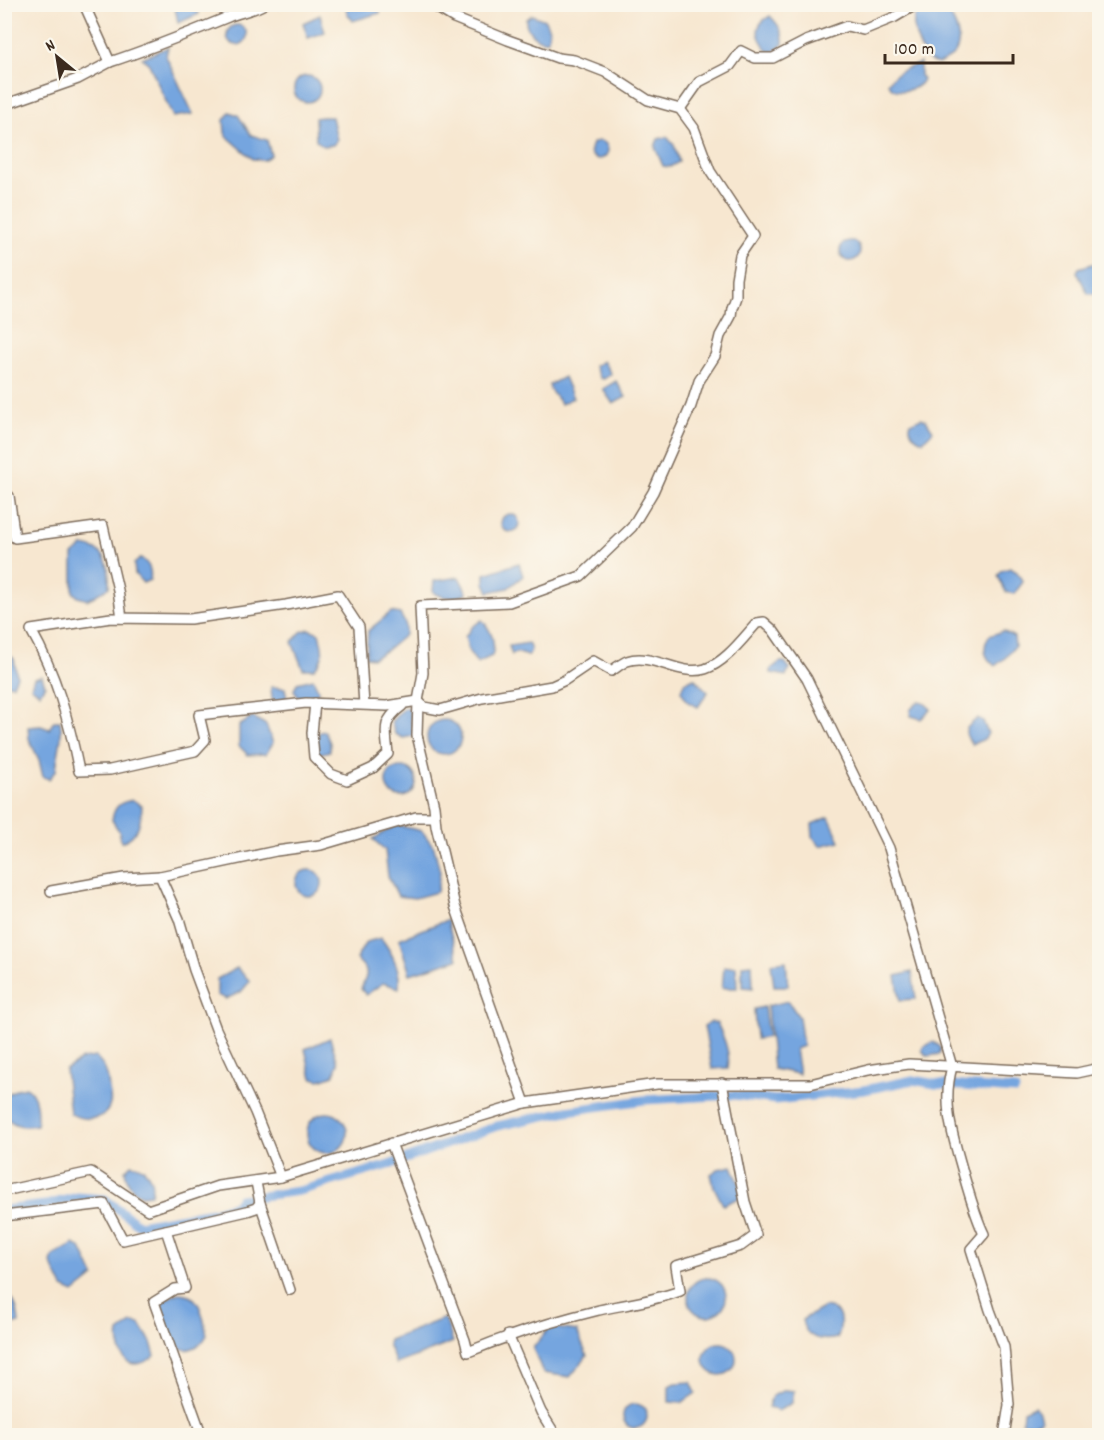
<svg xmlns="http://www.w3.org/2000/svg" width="1104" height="1440" viewBox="0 0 1104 1440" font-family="Dekko,sans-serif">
<rect width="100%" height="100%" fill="#fbf7ec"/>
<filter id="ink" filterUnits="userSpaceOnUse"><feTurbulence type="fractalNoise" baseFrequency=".0167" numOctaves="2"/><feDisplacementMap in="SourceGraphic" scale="12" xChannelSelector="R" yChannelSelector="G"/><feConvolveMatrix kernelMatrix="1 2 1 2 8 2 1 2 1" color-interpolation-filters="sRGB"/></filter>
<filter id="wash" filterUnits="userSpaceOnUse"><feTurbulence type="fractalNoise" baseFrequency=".008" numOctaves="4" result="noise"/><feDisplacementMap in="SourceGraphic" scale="24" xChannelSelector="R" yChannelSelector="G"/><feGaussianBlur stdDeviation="1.35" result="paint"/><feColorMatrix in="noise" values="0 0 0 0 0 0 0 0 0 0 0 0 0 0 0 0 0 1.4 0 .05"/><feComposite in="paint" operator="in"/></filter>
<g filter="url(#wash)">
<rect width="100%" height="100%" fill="#f7e7d0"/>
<g fill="#75a5df" stroke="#58687e" stroke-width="1.5">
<polygon points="181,5 196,5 199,14 178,23 175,8"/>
<polygon points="350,5 380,5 380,13 353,21 347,13 346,7"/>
<path d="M938 6C953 11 964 39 955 53 951 58 944 61 938 64 935 63 932 63 929 60 921 55 909 23 916 16 921 10 931 8 938 6Z"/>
<polygon points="320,15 325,32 308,38 303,23"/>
<path d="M532 15 545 20 549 29 548 40C536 42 525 30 526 19Z"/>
<path d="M770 16C778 24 784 32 783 44L773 52 768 51C757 37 752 26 770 16Z"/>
<circle cx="237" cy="35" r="10"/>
<polygon points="168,47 166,56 193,114 173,117 149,64 142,58"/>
<path d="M920 63V75L923 80C916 91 894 96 888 83 896 70 908 69 920 63Z"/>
<circle cx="307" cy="89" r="13"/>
<polygon points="230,112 238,115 251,135 267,140 271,155 264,160 253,159 229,138 225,133 224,120"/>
<polygon points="322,117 332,117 337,140 333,145 323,146 316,140 315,118"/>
<polygon points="667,137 674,145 679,162 670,167 663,166 655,147 658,139"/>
<circle cx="599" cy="150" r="9"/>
<circle cx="850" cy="251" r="10"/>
<polygon points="1096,263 1099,268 1100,294 1088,294 1077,272 1079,268"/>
<polygon points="603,361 611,374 604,379 600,378 594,366"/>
<polygon points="564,377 573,398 561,404 550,390 549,385"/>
<polygon points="616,381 626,397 613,404 603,389"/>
<path d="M921 418 926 420 933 431 923 441C915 438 909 432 910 423Z"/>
<circle cx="510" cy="523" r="9"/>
<path d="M83 546C107 549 110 565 109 587L88 600 78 597 73 592V555Z"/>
<path d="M141 558C149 564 152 570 150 580L143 583 135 574 134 564Z"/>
<polygon points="519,563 523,576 508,588 489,592 485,583 485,574"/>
<polygon points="1010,568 1017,572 1023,582 1014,594 1006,592 998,576 1001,571"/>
<path d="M459 577 467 593C455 600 445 599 433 592L434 581Z"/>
<polygon points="391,612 400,614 405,623 405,635 387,650 373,658 366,657 368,631"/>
<path d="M482 620C491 630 496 643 492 656L477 663 469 652 465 637 472 627Z"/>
<path d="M309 629 319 633C323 648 326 658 314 669H303L292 642 301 632Z"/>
<path d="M1003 631 1014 637 1015 646 1006 657 995 666C984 657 982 648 989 636Z"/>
<polygon points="528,643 531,650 528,656 516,652 512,655 509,646"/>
<polygon points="7,653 14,659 17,676 13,685 7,684 5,681 5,655"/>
<polygon points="780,662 785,662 790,669 786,676 771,673 771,669"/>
<polygon points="42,676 45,685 40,693 31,687 34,678"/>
<polygon points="694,678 708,692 698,707 688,702 681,691 684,683"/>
<polygon points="313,679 319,691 313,698 298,698 294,690 297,683"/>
<polygon points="271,687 285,688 287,699 277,702 272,699"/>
<polygon points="919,701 923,702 931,709 921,719 911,716 910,710"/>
<polygon points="404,708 409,708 414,736 403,738 395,734 391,722"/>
<polygon points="253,717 266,725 273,743 266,754 248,755 239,746 239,726"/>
<path d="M978 718 983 722 988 733 985 739 972 744C961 731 966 727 978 718Z"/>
<circle cx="444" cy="737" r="17"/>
<path d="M54 721H60C64 737 57 754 56 771L49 779 43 777 39 760 29 739 28 727 41 726 49 729Z"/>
<polygon points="325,731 330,743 330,751 318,754 315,737 320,732"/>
<circle cx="401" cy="782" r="15"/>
<path d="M133 800 142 806C141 822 138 837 121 842L119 831 112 820C114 806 120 802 133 800Z"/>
<polygon points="829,817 840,841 820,846 813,837 812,824"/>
<polygon points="396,825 422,831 434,847 440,872 437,892 415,898 398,896 388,876 385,850 373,839"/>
<circle cx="309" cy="883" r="13"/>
<polygon points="447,920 458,959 410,974 399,939"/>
<path d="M381 938C391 951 401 970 399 988L383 983 366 995 361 989C368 974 370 971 356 959L366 942Z"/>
<polygon points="786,961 788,986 774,986 771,963"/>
<polygon points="752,964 753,988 742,987 742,965"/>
<polygon points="736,966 737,988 722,988 724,967"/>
<polygon points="237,968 250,981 241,992 226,999 217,995 217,979"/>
<polygon points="912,972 916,999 900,1000 896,976"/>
<polygon points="788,1001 799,1017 803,1046 795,1049 799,1074 773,1069 767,1006"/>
<polygon points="764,1007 768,1037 756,1039 754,1009"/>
<path d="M711 1022 717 1023C723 1036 731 1053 728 1068L712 1069 704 1026Z"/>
<polygon points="330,1038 338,1063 334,1075 320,1080 312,1078 305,1049"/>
<polygon points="933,1042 941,1047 940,1054 928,1056 924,1053 922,1049 923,1047"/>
<path d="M95 1057C106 1067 108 1075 109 1090 110 1094 111 1101 110 1104 106 1122 81 1121 70 1113L65 1070 82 1059Z"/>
<path d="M26 1087C38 1094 37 1112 37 1125 23 1127 15 1127 5 1116V1096L17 1089Z"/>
<circle cx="327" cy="1133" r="20"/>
<path d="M131 1164C145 1165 155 1179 151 1194L142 1195C130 1189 127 1183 125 1170Z"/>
<polygon points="732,1166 740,1185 741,1197 723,1205 714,1187 711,1174 718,1169"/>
<polygon points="74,1244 81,1248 95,1278 94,1277 74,1293 63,1288 51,1263 53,1256"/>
<circle cx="707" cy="1297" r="19"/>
<path d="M4 1291C15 1298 18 1310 19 1323L5 1327Z"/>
<path d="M178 1293C201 1292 203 1317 207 1335 204 1341 199 1346 193 1348 172 1357 166 1324 160 1309L164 1300Z"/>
<path d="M824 1307C827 1308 831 1308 834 1310 843 1314 841 1331 837 1338 822 1342 805 1339 802 1320Z"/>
<polygon points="445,1318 453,1342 396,1364 388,1344 389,1340"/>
<path d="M132 1323 140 1324 151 1342 155 1356C149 1360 143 1364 136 1364 121 1365 117 1343 119 1332Z"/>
<polygon points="550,1327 577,1331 587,1356 570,1377 543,1373 533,1348"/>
<circle cx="720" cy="1359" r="16"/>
<polygon points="691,1382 696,1393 681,1403 669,1402 669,1386 676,1383"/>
<polygon points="785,1390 794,1391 792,1403 778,1411 768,1407 772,1396"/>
<circle cx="635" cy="1416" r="12"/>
<polygon points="1034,1406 1039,1412 1041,1420 1031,1424 1022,1422 1023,1411"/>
</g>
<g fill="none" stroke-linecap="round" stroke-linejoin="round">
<polyline stroke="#75a5df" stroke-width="9" points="4,1210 46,1205 77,1197 105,1199 139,1225 212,1212 235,1205 240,1199 299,1191 389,1165 497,1126 567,1111 644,1100 734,1095 776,1100 864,1090 913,1080 935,1084 1015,1090"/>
</g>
</g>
<g filter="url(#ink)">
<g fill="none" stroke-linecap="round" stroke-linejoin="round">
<g stroke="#7d6c5c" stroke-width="12">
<g id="minor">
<path d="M84 4 110 62C150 49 189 33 228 17 240 12 252 11 264 4"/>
<polyline points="431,4 454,18 508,40 558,58 574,60 605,72 648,100 680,109 694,128 710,171 753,236 740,255 736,279 736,297 732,308 731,316 720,336 715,356 699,381 691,406 653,492 632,527 581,576 509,602 420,606 423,673 418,701 417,735 434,806 436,826 455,906 525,1103"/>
<polyline points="4,105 78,79 110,62"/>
<polyline points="680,109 699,82 730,66 741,51 755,58 773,58 806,41 847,26 863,30 895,17 917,4"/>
<polyline points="4,497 9,496 15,538 103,526 118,590 122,618"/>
<path d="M315 703 312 733 314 757 331 774 347 780 373 768 388 754C386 730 381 722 402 706"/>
<path d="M364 705 359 627 338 595 286 605 190 619 111 618 31 630C56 674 69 721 79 771L110 770 195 751 205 740 199 715 306 703 387 706 418 701 424 707 440 710 482 698 552 686 565 680 593 661 611 671C616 668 622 663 627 661 653 652 679 677 705 669 726 662 743 638 757 623L764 622 773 630 807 679 889 848 952 1067C941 1105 954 1139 964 1176 970 1196 975 1215 984 1234L971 1249 990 1310 1004 1347 1009 1405 1004 1436"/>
<polyline points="51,891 124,878 160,876"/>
<path d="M391 1143 465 1340 468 1352C511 1334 554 1321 599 1310 627 1304 653 1301 680 1291L676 1266 741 1246 756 1235 745 1202 722 1083"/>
<polyline points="281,1177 255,1112 216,1029 194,970 179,919 160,876 276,851 321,845 416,817 435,817"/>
<polyline points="256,1182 260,1203 290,1290"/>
<polyline points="4,1191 91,1172 148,1210 218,1186 281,1177 525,1103 657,1084 810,1084 868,1070 909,1064 1077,1073 1100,1068"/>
<polyline points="4,1216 104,1204 123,1240 247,1211 256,1208 260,1203"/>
<polyline points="166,1230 185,1288 175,1289 154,1302 202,1436"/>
<polyline points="508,1335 541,1412 556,1436"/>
</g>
</g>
<use href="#minor" stroke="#fff" stroke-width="9"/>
</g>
</g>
<rect width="1104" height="1440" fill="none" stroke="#fbf7ec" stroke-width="24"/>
<g transform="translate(57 57) rotate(330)" stroke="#fbf7ec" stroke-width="4.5" paint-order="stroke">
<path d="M0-4.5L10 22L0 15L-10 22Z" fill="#3b2a1e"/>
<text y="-9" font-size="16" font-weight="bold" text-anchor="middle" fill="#3b2a1e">N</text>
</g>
<path d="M885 54v9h128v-9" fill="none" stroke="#3b2a1e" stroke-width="3"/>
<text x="894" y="54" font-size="18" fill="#3b2a1e" stroke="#fbf7ec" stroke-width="4.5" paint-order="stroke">100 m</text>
</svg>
